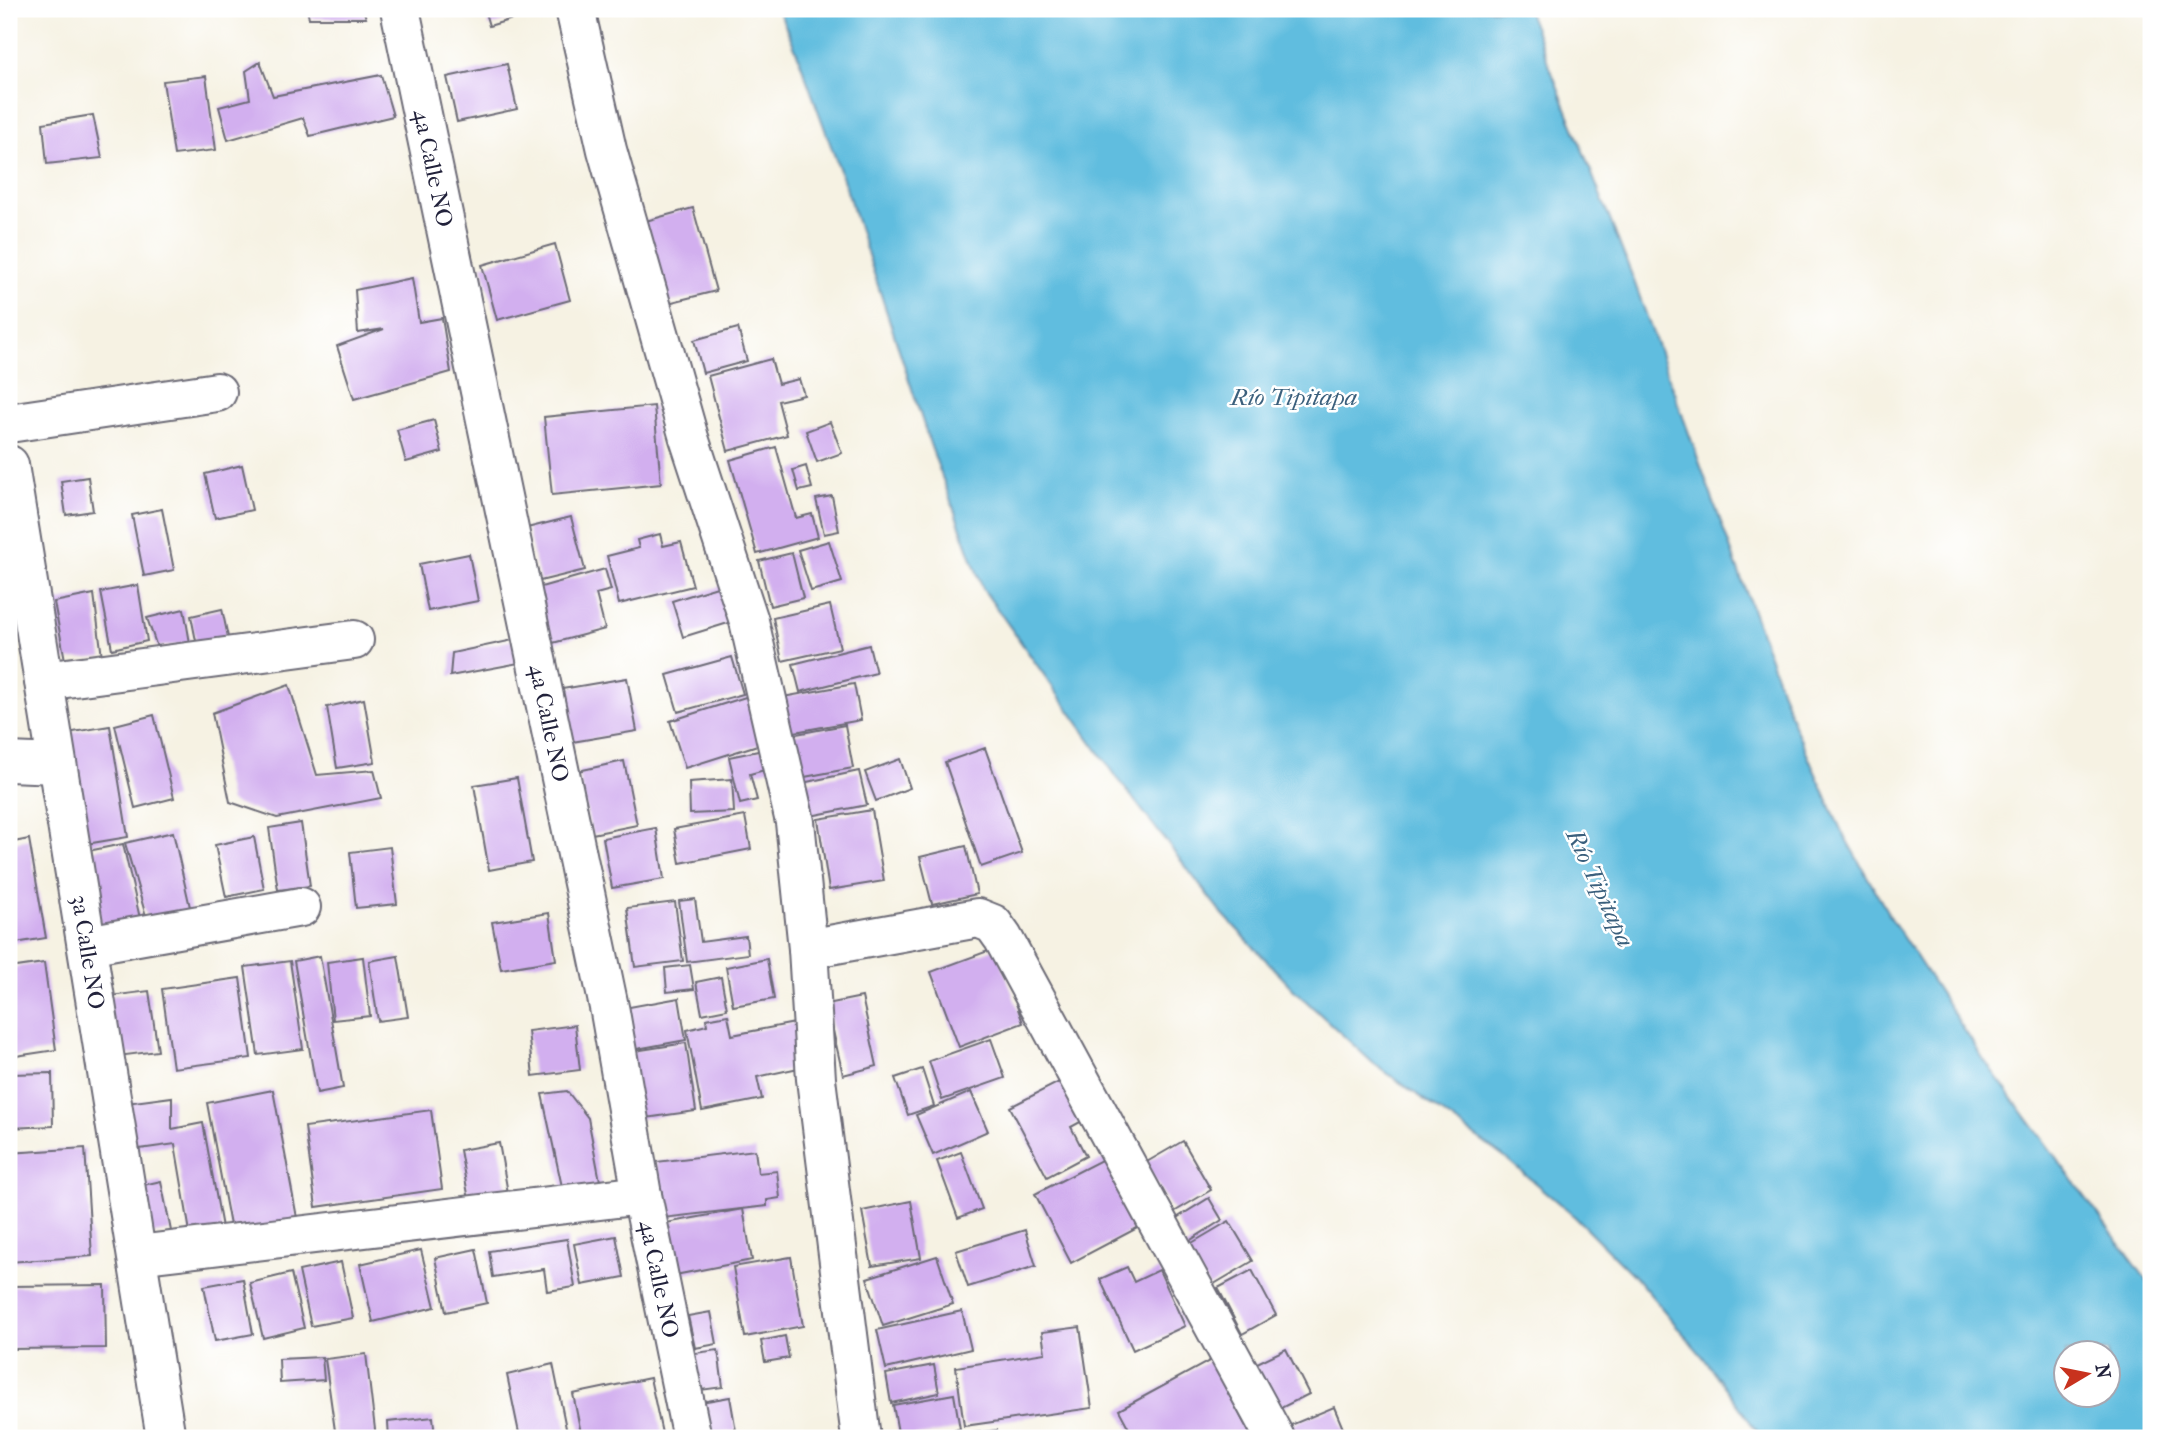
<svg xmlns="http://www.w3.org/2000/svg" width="2160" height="1447" viewBox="0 0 2160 1447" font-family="'IM FELL French Canon',serif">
<rect width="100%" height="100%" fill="#fff"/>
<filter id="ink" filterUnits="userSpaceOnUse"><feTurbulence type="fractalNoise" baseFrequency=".0143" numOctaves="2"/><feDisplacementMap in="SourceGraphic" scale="14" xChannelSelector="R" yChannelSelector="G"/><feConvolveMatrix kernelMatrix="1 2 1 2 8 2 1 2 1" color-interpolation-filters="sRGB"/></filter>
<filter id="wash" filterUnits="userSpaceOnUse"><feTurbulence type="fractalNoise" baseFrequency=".00686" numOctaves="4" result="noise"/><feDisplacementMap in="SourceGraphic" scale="28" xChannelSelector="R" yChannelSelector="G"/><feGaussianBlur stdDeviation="1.57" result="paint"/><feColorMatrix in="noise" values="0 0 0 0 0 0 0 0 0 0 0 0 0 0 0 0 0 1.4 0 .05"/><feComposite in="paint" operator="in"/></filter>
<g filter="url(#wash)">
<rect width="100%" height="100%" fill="#f6f2e3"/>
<path fill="#61bddf" stroke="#42708d" stroke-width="2" fill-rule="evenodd" d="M778 9H1527L1633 278 1794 725 1842 832 1889 915 1984 1060 2151 1286V1438H1762L1703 1357 1639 1281 1575 1217 1508 1160 1373 1063 1294 990 1220 911 1121 783 983 589 930 444 843 179 796 50ZM2066 1352H2108V1394H2066Z"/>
<g id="blocks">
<g fill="#d2afef">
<polygon points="307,9 363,9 366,18 309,18"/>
<polygon points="484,9 546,9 489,26"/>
<polygon points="260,62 273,96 381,75 393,116 310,136 303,118 228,140 219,107 250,99 246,71"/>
<polygon points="507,64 517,109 457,122 447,77"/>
<polygon points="206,76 216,150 174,155 163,81"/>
<polygon points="93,115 102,158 47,164 43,123"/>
<polygon points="693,208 716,291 664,304 642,222"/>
<polygon points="555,244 570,300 497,320 482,265"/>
<polygon points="412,278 419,322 442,318 451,372 354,399 337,346 384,329 358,333 355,290"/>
<polygon points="738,328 747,361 703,373 694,340"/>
<polygon points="771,359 778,384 799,379 804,395 778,401 787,435 728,451 708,376"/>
<polygon points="654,406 661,484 552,495 544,417"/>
<polygon points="434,420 442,452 406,462 397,430"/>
<polygon points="830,422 842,453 817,462 806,431"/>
<polygon points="776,447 796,518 812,514 818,537 757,554 730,460"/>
<polygon points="242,465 252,510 215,518 205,474"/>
<polygon points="806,466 812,488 799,491 793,470"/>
<polygon points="88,477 93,511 66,515 61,481"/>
<polygon points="832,496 839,531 824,534 816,499"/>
<polygon points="162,509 174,570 144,576 132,515"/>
<polygon points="571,517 585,570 540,581 527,528"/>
<polygon points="660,534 663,546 681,542 693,586 619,604 607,556 639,548 637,540"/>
<polygon points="829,541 842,582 811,591 798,550"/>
<polygon points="792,553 803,598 770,606 759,561"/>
<polygon points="469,554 478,601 428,611 419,564"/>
<polygon points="605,569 611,590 596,594 605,629 549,644 534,589"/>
<polygon points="730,583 741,619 683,637 672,601"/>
<polygon points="138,585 147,641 112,649 101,592"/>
<polygon points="94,594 102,657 65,660 54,602"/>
<polygon points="830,605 840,648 782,661 773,618"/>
<polygon points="184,609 190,643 157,647 147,618"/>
<polygon points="222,609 229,642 197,646 191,616"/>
<polygon points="518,639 519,663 450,676 452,653"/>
<polygon points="869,645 876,673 800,692 793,664"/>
<polygon points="732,657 743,694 678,712 667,675"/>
<polygon points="627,678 637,731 572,742 562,689"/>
<polygon points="854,684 861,720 789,733 783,697"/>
<polygon points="289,685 317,775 374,770 381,798 277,818 230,802 212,713"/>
<polygon points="755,694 770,741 685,768 670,721"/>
<polygon points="364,699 375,762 337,768 327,707"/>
<polygon points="154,715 174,798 135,808 115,725"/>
<polygon points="845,725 853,768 799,778 791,735"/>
<polygon points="110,726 128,837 86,844 67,733"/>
<polygon points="985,748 1022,853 981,867 945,762"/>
<polygon points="768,749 772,768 750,774 757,800 740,804 729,757"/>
<polygon points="900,759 910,788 876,801 865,772"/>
<polygon points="624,761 637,825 592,834 578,771"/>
<polygon points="859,771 867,805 810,816 802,783"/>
<polygon points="517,778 532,862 489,870 474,785"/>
<polygon points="732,779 734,812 690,814 689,782"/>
<polygon points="872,810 884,881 829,890 818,819"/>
<polygon points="745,816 751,849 680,863 674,829"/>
<polygon points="301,823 310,886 278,890 269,828"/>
<polygon points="656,828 664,879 612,888 603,838"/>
<polygon points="173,832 192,916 148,923 125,843"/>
<polygon points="254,837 264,889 226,897 215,845"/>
<polygon points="29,839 46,938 9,944 9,843"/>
<polygon points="123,844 142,927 101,930 88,851"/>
<polygon points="966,846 977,894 932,904 920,857"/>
<polygon points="390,847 397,904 356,908 350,852"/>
<polygon points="695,899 701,942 746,936 748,954 687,962 679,901"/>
<polygon points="675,902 683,961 635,967 627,908"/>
<polygon points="549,913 556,960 501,969 492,922"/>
<polygon points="996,948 1023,1023 959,1047 931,972"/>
<polygon points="320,956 343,1088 317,1093 294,961"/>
<polygon points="398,956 408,1017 378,1021 369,961"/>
<polygon points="363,957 370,1016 333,1020 327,962"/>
<polygon points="767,959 774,999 733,1006 726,967"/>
<polygon points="290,961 303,1049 258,1055 245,967"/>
<polygon points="44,963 56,1050 9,1057 9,968"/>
<polygon points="690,965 694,989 667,992 665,968"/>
<polygon points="721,977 727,1009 702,1014 696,982"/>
<polygon points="240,978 251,1058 173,1068 162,989"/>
<polygon points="149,991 158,1051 110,1057 102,997"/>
<polygon points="862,997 877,1066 843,1075 827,1004"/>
<polygon points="679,998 686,1040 631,1050 624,1008"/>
<polygon points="728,1015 732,1035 795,1023 803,1067 757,1077 762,1099 702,1111 687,1030 707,1025 706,1019"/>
<polygon points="575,1025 580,1070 533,1076 528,1031"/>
<polygon points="991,1039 1005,1078 942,1100 929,1061"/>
<polygon points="686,1043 696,1111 638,1119 628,1052"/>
<polygon points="922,1069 934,1106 908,1115 895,1078"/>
<polygon points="52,1073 53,1126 9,1128 9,1074"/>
<polygon points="1063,1080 1084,1120 1071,1127 1086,1156 1047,1177 1010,1107"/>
<polygon points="273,1090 298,1223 232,1236 207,1103"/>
<polygon points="567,1091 588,1118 601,1186 564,1196 542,1094"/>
<polygon points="971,1092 988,1131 933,1155 916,1115"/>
<polygon points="172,1097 172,1129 203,1123 223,1233 191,1238 175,1144 132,1150 126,1103"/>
<polygon points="431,1110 442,1189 316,1207 305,1127"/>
<polygon points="1183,1141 1211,1190 1174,1212 1145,1163"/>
<polygon points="499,1143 510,1204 471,1211 460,1150"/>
<polygon points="85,1148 92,1256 9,1262 9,1153"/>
<polygon points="755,1150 758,1173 777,1171 780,1198 767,1200 767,1206 663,1218 656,1162"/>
<polygon points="961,1152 982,1209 958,1218 937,1161"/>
<polygon points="1107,1157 1143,1225 1071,1263 1035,1194"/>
<polygon points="161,1181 171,1231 149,1235 139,1186"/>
<polygon points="1209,1198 1222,1220 1189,1241 1175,1219"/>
<polygon points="911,1201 921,1258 872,1266 862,1211"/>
<polygon points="743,1209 752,1260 675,1275 666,1223"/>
<polygon points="1229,1221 1253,1261 1209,1287 1185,1247"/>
<polygon points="1025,1230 1036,1266 968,1287 956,1251"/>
<polygon points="616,1236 624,1277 582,1285 574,1244"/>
<polygon points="567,1239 575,1287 547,1291 544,1269 493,1277 489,1251"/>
<polygon points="476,1249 487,1303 446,1312 435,1258"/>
<polygon points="421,1250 435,1307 373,1322 360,1264"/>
<polygon points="937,1256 953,1304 883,1326 867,1278"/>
<polygon points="791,1257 803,1326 745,1337 733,1267"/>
<polygon points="341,1262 353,1318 311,1326 299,1271"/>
<polygon points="1127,1267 1134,1282 1159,1270 1185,1326 1133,1350 1100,1279"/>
<polygon points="1252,1270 1276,1315 1242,1334 1218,1288"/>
<polygon points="291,1273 304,1328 263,1338 250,1283"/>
<polygon points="243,1279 253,1334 215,1341 204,1286"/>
<polygon points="105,1285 106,1348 9,1349 9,1286"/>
<polygon points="962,1311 971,1349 886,1369 877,1330"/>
<polygon points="711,1312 717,1344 695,1348 688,1316"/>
<polygon points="1080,1327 1092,1408 964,1426 956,1367 1045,1353 1042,1332"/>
<polygon points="785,1336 789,1358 765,1362 761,1341"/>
<polygon points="1286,1349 1309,1394 1277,1410 1255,1364"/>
<polygon points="718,1350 723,1387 701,1390 695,1353"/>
<polygon points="366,1354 376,1438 336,1438 325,1359"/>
<polygon points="322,1357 324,1380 280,1383 279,1359"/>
<polygon points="1211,1360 1252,1438 1134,1438 1119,1410"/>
<polygon points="553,1364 568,1438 520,1438 507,1375"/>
<polygon points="934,1365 939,1393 891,1403 886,1374"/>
<polygon points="650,1378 663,1438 582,1438 573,1394"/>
<polygon points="954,1394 960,1429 899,1438 893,1405"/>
<polygon points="730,1397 736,1431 706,1435 701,1402"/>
<polygon points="1334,1407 1347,1438 1296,1438 1291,1425"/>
<polygon points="433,1417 435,1438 389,1438 388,1422"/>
<polygon points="997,1430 998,1438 973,1438 973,1433"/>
</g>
</g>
</g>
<g filter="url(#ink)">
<use href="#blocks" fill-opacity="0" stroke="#6c6b76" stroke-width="2"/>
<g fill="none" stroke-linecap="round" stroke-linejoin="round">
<g stroke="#6c6b76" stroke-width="42">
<g id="minor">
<polyline points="400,9 610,1012 642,1195 692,1438"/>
<polyline points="575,9 607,150 689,438 749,621 795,822 808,949 816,1079 861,1438"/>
<polyline points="9,423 217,392"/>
<polyline points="9,465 166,1438"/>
<polyline points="44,681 354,640"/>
<polyline points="9,762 57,764"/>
<polyline points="87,945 301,907"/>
<polyline points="808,949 978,918 993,924 1003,938 1275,1438"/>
<polyline points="137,1255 642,1195"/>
</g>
</g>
<use href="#minor" stroke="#fff" stroke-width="38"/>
</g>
</g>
<g text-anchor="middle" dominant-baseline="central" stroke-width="5" stroke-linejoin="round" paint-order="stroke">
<g font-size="23" fill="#22223b" stroke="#fff">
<text transform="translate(433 168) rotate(78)">4a Calle NO</text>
<text transform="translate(549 723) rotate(78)">4a Calle NO</text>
<text transform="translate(88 952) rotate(81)">3a Calle NO</text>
<text transform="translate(659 1279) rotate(78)">4a Calle NO</text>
</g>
<g font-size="24" font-style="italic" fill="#3b607d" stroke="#fff">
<text x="1294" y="397">Río Tipitapa</text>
<text transform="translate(1600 888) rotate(65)">Río Tipitapa</text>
</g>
</g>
<rect width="2160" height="1447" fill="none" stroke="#fff" stroke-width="35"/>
<g transform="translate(2087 1374) rotate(80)"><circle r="33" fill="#ffffff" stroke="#a7a7b1" stroke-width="2"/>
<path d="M0-5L12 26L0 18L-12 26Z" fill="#c8321e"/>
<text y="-10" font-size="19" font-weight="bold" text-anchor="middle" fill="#22223b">N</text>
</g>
</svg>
